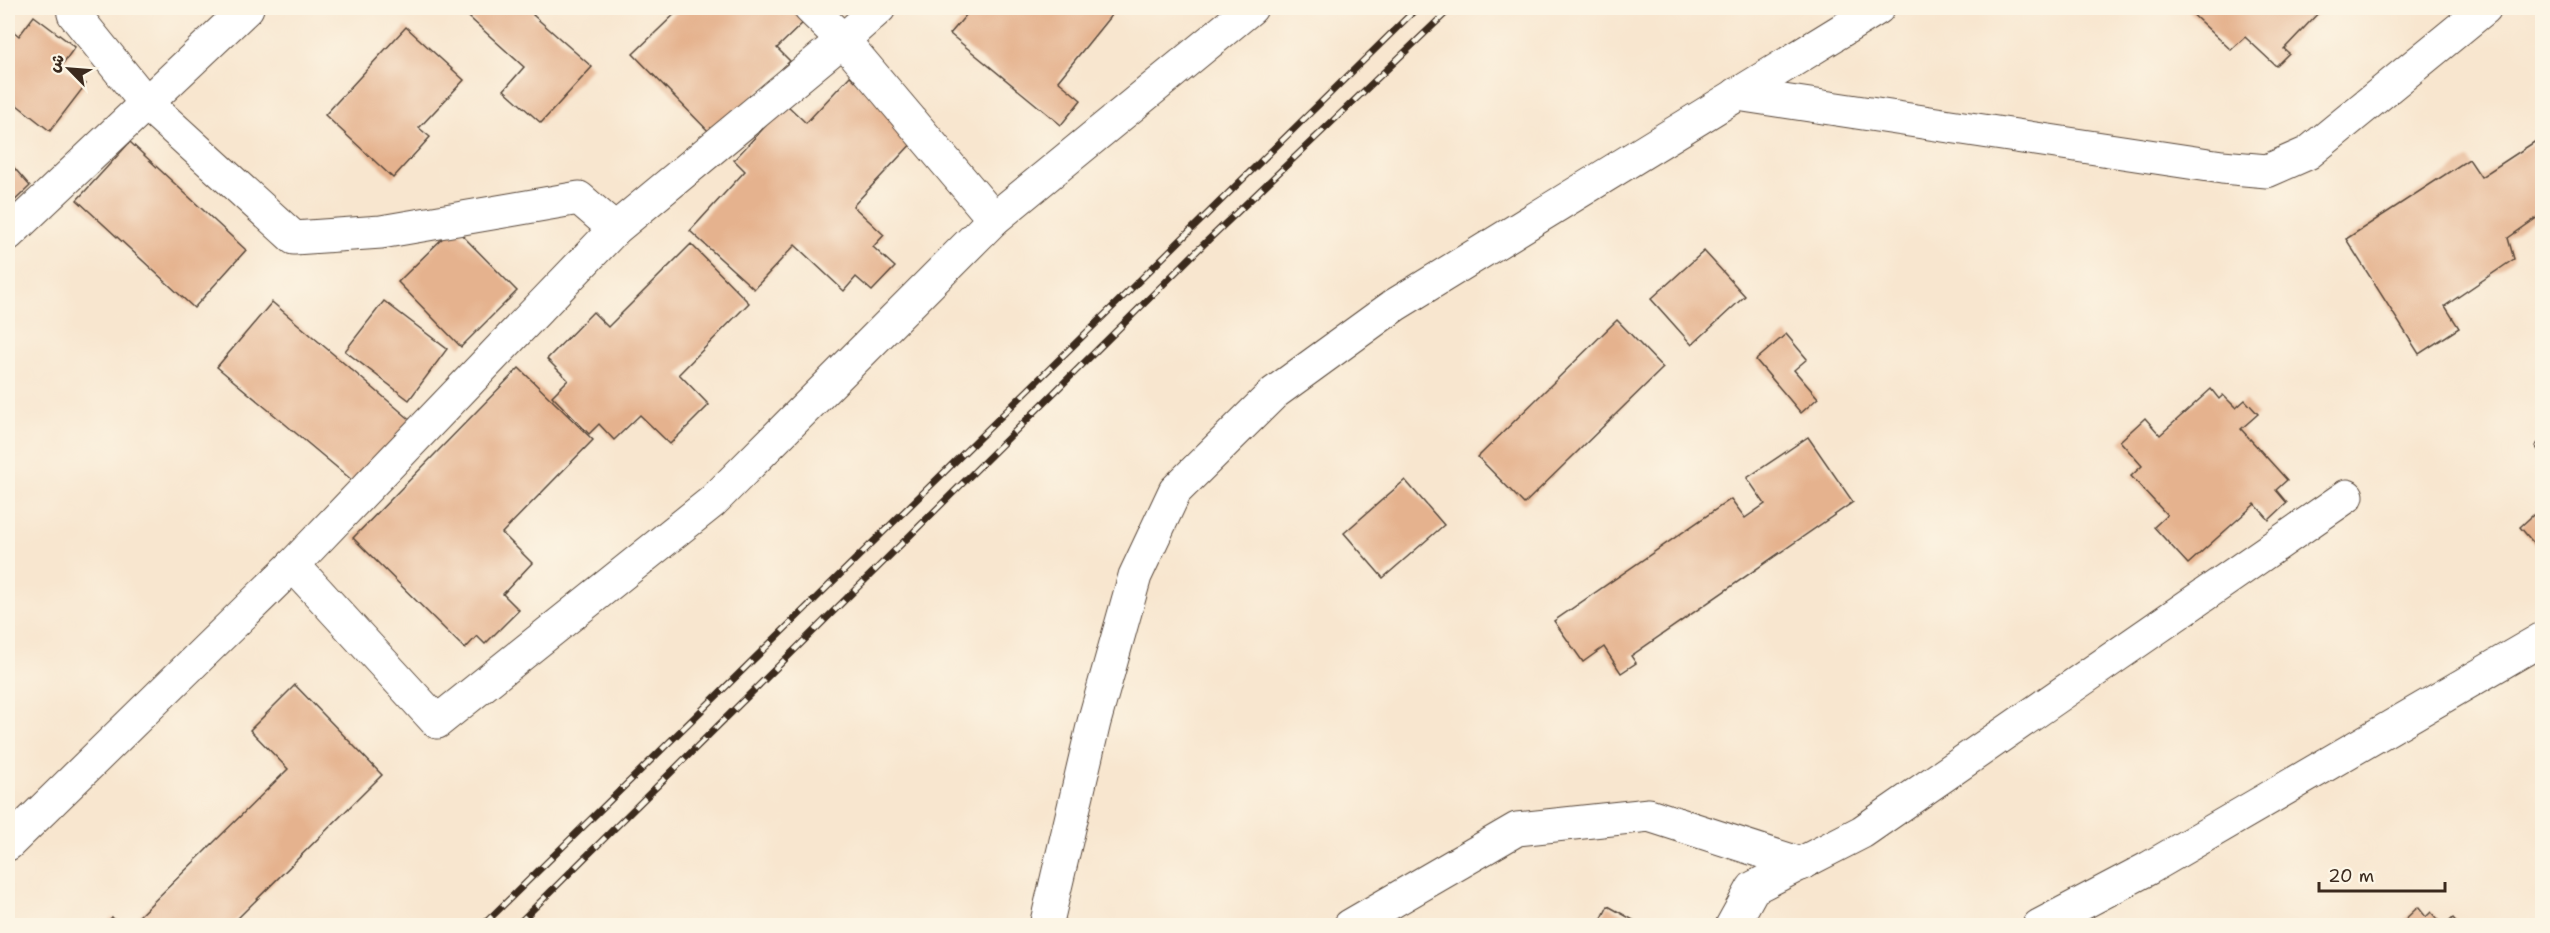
<svg xmlns="http://www.w3.org/2000/svg" width="2550" height="933" viewBox="0 0 2550 933" font-family="'Shantell Sans','Playpen Sans Arabic',sans-serif">
<rect width="100%" height="100%" fill="#fcf5e5"/>
<filter id="ink" filterUnits="userSpaceOnUse"><feTurbulence type="fractalNoise" baseFrequency=".0167" numOctaves="2"/><feDisplacementMap in="SourceGraphic" scale="12" xChannelSelector="R" yChannelSelector="G"/><feConvolveMatrix kernelMatrix="1 2 1 2 8 2 1 2 1" color-interpolation-filters="sRGB"/></filter>
<filter id="wash" filterUnits="userSpaceOnUse"><feTurbulence type="fractalNoise" baseFrequency=".008" numOctaves="4" result="noise"/><feDisplacementMap in="SourceGraphic" scale="24" xChannelSelector="R" yChannelSelector="G"/><feGaussianBlur stdDeviation="1.35" result="paint"/><feColorMatrix in="noise" values="0 0 0 0 0 0 0 0 0 0 0 0 0 0 0 0 0 1.4 0 .05"/><feComposite in="paint" operator="in"/></filter>
<g filter="url(#wash)">
<rect width="100%" height="100%" fill="#f8e6cf"/>
<g id="blocks">
<g fill="#e5b28e">
<polygon points="459,8 540,8 533,15 592,67 541,123 504,90 524,67"/>
<polygon points="681,8 800,8 809,17 777,48 790,61 713,136 633,54"/>
<polygon points="972,8 1117,8 1058,81 1081,100 1061,125 950,34"/>
<polygon points="2186,8 2323,8 2284,49 2289,53 2276,66 2245,37 2231,50"/>
<polygon points="34,16 75,47 61,66 86,84 50,131 8,98 8,27 19,36"/>
<polygon points="406,27 464,80 419,128 430,137 393,178 325,115"/>
<polygon points="850,76 916,139 853,206 884,235 873,247 895,267 872,291 856,277 844,291 795,245 754,289 690,231 745,171 734,160 786,104 806,123"/>
<polygon points="2542,137 2542,214 2508,238 2514,259 2445,306 2459,328 2419,354 2346,239 2469,159 2481,177"/>
<polygon points="130,142 246,250 194,308 77,200"/>
<polygon points="9,162 30,186 8,207 8,163"/>
<polygon points="454,227 517,291 461,347 398,282"/>
<polygon points="691,244 749,303 679,374 709,405 670,444 640,415 614,440 599,424 589,434 552,396 568,380 547,359 593,312 608,327"/>
<polygon points="1704,251 1745,296 1692,345 1651,299"/>
<polygon points="384,301 447,349 409,400 345,351"/>
<polygon points="272,302 413,422 359,486 217,367"/>
<polygon points="1617,320 1663,368 1524,504 1478,457"/>
<polygon points="1786,334 1807,359 1794,370 1818,398 1801,413 1756,360"/>
<polygon points="519,368 593,440 502,533 532,563 503,594 519,610 485,644 477,636 465,649 353,538"/>
<polygon points="2211,389 2219,399 2223,395 2236,408 2245,400 2258,414 2241,429 2287,480 2276,490 2287,503 2269,520 2255,504 2188,564 2154,527 2167,515 2131,476 2142,466 2120,441 2145,418 2160,435"/>
<polygon points="1808,437 1853,502 1631,656 1636,663 1621,673 1604,647 1583,662 1554,621 1731,499 1745,518 1765,504 1747,478"/>
<polygon points="2542,439 2542,455 2535,446"/>
<polygon points="1405,480 1444,525 1383,578 1344,533"/>
<polygon points="2542,507 2542,553 2520,527"/>
<polygon points="295,685 382,775 230,926 129,926 288,769 250,730"/>
<polygon points="1608,906 1644,926 1598,926"/>
<polygon points="2418,907 2426,917 2431,912 2443,926 2398,926"/>
<polygon points="112,917 120,926 104,926"/>
<polygon points="2453,918 2460,926 2444,926"/>
</g>
</g>
</g>
<g filter="url(#ink)">
<use href="#blocks" fill-opacity="0" stroke="#574639" stroke-width="1.5"/>
<g fill="none" stroke-linecap="round" stroke-linejoin="round">
<g stroke="#574639" stroke-width="35">
<g id="minor">
<polyline points="810,8 843,40 994,219"/>
<polyline points="1737,94 2222,167 2267,171 2308,153 2485,8"/>
<polyline points="615,229 843,40 879,8"/>
<polyline points="8,234 247,8"/>
<polyline points="293,565 437,722 712,502 994,219 1251,8"/>
<polyline points="8,844 293,565 615,229 579,198 381,232 294,238 146,103 74,14 73,8"/>
<polyline points="1350,926 1517,829 1649,815 1801,864"/>
<polyline points="1732,926 1753,888 1862,832 2347,496"/>
<polyline points="2039,926 2149,868 2542,639"/>
</g>
</g>
<g stroke="#574639" stroke-width="35">
<polyline id="tertiary" points="1046,926 1094,722 1135,576 1175,491 1274,393 1395,305 1878,8"/>
</g>
<use href="#minor" stroke="#fff" stroke-width="33"/>
<use href="#tertiary" stroke="#fff" stroke-width="33"/>
<g stroke="#3b2a1e" stroke-width="7">
<g id="rail">
<polyline points="482,926 1417,8"/>
<polyline points="516,926 1204,244 1451,8"/>
</g>
</g>
<use href="#rail" stroke="#fcf5e5" stroke-width="4.5" stroke-dasharray="14" stroke-linecap="butt"/>
</g>
</g>
<rect width="2550" height="933" fill="none" stroke="#fcf5e5" stroke-width="30"/>
<g transform="translate(69 69) rotate(295)" stroke="#fcf5e5" stroke-width="4.5" paint-order="stroke">
<path d="M0-4.5L10 22L0 15L-10 22Z" fill="#3b2a1e"/>
<text y="-9" font-size="16" font-weight="bold" text-anchor="middle" fill="#3b2a1e">ش</text>
</g>
<path d="M2319 882v9h126v-9" fill="none" stroke="#3b2a1e" stroke-width="3"/>
<text x="2328" y="882" font-size="18" fill="#3b2a1e" stroke="#fcf5e5" stroke-width="4.5" paint-order="stroke">20 m</text>
</svg>
